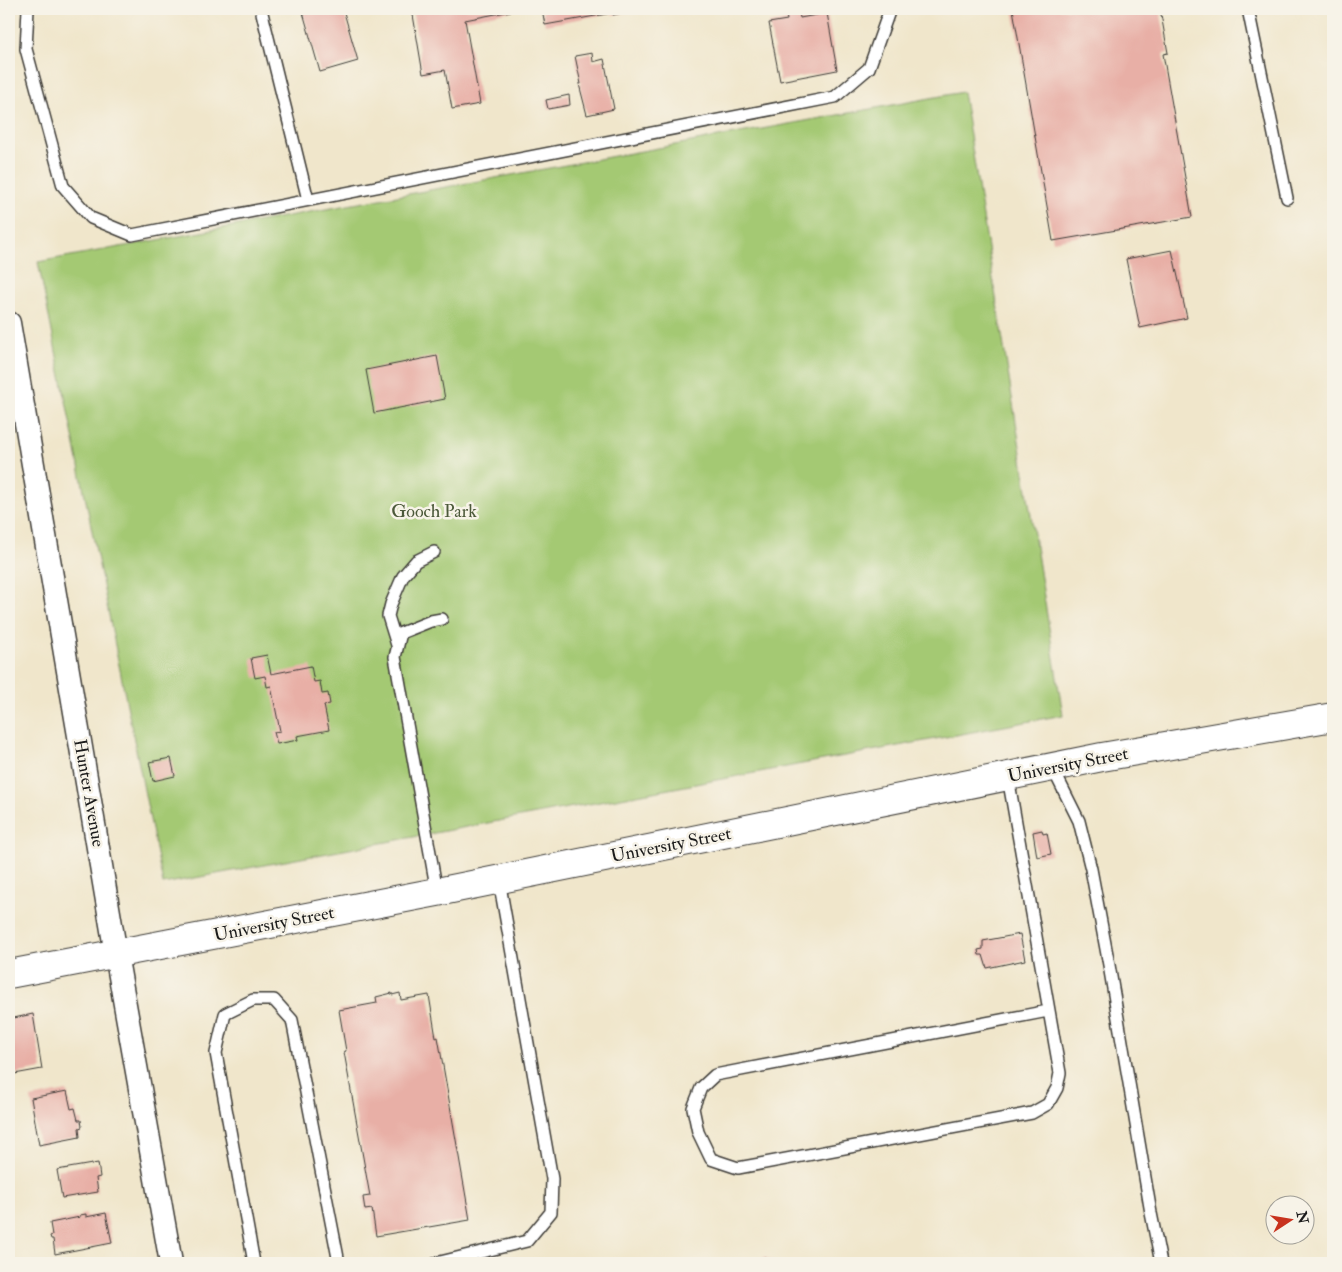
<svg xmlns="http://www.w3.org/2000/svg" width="1342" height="1272" viewBox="0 0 1342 1272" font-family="'IM FELL Double Pica',serif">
<rect width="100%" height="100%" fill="#f7f3e8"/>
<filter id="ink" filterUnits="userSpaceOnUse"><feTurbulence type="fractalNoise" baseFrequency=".02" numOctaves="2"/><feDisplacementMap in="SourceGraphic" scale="10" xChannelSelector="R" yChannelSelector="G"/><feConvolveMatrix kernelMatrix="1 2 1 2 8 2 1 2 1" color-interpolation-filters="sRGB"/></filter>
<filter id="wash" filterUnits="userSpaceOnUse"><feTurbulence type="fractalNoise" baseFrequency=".0096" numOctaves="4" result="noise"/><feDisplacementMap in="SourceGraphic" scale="20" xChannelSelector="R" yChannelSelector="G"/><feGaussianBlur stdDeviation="1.12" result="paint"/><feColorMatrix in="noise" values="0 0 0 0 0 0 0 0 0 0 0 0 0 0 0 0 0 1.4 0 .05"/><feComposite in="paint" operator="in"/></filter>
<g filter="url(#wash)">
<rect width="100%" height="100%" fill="#f0e6cb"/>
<polygon fill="#a4c973" stroke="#607248" points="963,92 1063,715 163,884 38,262"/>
<g id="blocks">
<g fill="#e8afa6">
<polygon points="302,9 343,9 358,61 320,72"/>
<polygon points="412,9 516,9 516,10 465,20 480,104 452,109 445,70 423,74"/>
<polygon points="542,9 627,9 627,12 613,15 612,13 545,25"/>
<polygon points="1013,9 1160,9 1168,53 1163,54 1192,217 1053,241"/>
<polygon points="799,13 800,18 827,13 837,70 780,81 769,23 787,20 786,15"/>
<polygon points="592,53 593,62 604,59 614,109 587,115 579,84 581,84 575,56"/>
<polygon points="569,95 570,105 548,109 546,100"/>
<polygon points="1172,250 1187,318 1140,328 1126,259"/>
<polygon points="437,356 445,399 374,413 366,370"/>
<polygon points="267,655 271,674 311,666 314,682 320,681 322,694 328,693 330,704 324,705 329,730 297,736 298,740 277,744 274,732 280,731 271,686 267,687 265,676 255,678 251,658"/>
<polygon points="171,758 175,776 153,781 149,762"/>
<polygon points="1042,830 1043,834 1047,833 1051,854 1037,857 1033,832"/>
<polygon points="1020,934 1025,960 987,968 983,955 979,955 978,950 983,949 983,941"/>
<polygon points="392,993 392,995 400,993 401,1000 429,995 436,1038 438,1037 470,1220 376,1236 372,1209 365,1210 363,1197 370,1196 344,1052 346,1051 339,1010 377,1003 376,997"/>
<polygon points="33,1014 42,1069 9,1075 9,1019"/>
<polygon points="67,1091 71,1109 75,1108 78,1120 81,1120 82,1127 79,1128 80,1137 39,1145 31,1098"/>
<polygon points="98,1163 100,1177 96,1178 98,1192 62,1198 57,1170"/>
<polygon points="106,1213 112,1243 55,1254 53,1239 51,1239 50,1236 52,1235 50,1223 80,1217 80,1215 86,1214 86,1217"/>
<polygon points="764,1257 777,1263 761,1263"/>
</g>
</g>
</g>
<g filter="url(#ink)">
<use href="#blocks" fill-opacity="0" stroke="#3c3a36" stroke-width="1"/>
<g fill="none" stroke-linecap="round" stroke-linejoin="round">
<g stroke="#3c3a36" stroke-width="14">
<g id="service">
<polyline points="28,9 26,49 63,186 91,218 132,235 835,97 869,68 890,9"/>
<polyline points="261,9 308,200"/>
<polyline points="1248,9 1287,198"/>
<polyline points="397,645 388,616 391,604 403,576 416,561 434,552"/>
<polyline points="1052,767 1079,821 1091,869 1109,965 1151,1213 1161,1263"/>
<polyline points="1008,777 1060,1073 1057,1088 1048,1104 1032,1113 738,1168 711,1159 698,1132 693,1108 701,1088 715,1075 1048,1011"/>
<polyline points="437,892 395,657 401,633 431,621 442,619"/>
<polyline points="254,1263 216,1053 225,1014 253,1000 274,1000 292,1020 339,1263"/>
<polyline points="436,1263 527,1241 551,1212 552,1179 499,880"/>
</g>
</g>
<g stroke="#3c3a36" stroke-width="25">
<polyline id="minor" points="9,323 116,954 171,1263"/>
</g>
<g stroke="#3c3a36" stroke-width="30">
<polyline id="tertiary" points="9,974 437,892 1102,757 1333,717"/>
</g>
<use href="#service" stroke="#fff" stroke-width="11"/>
<use href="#minor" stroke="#fff" stroke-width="22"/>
<use href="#tertiary" stroke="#fff" stroke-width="28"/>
</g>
</g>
<g text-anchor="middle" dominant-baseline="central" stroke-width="5" stroke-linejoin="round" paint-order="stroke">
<g font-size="18" fill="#4c593a" stroke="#f7f3e8">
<text x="434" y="511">Gooch Park</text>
</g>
<g font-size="18" fill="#1c1c1c" stroke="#f7f3e8">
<text transform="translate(1068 765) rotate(-11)">University Street</text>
<text transform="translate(89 793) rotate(80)">Hunter Avenue</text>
<text transform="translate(671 845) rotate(-11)">University Street</text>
<text transform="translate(274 924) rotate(-11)">University Street</text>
</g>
</g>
<rect width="1342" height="1272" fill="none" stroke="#f7f3e8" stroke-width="30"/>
<g transform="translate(1290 1220) rotate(78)"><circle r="24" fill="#f7f3e8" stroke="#9f9d96"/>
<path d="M0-4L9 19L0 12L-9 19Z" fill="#c8321e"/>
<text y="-8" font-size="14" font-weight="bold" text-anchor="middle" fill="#1c1c1c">N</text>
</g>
</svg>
